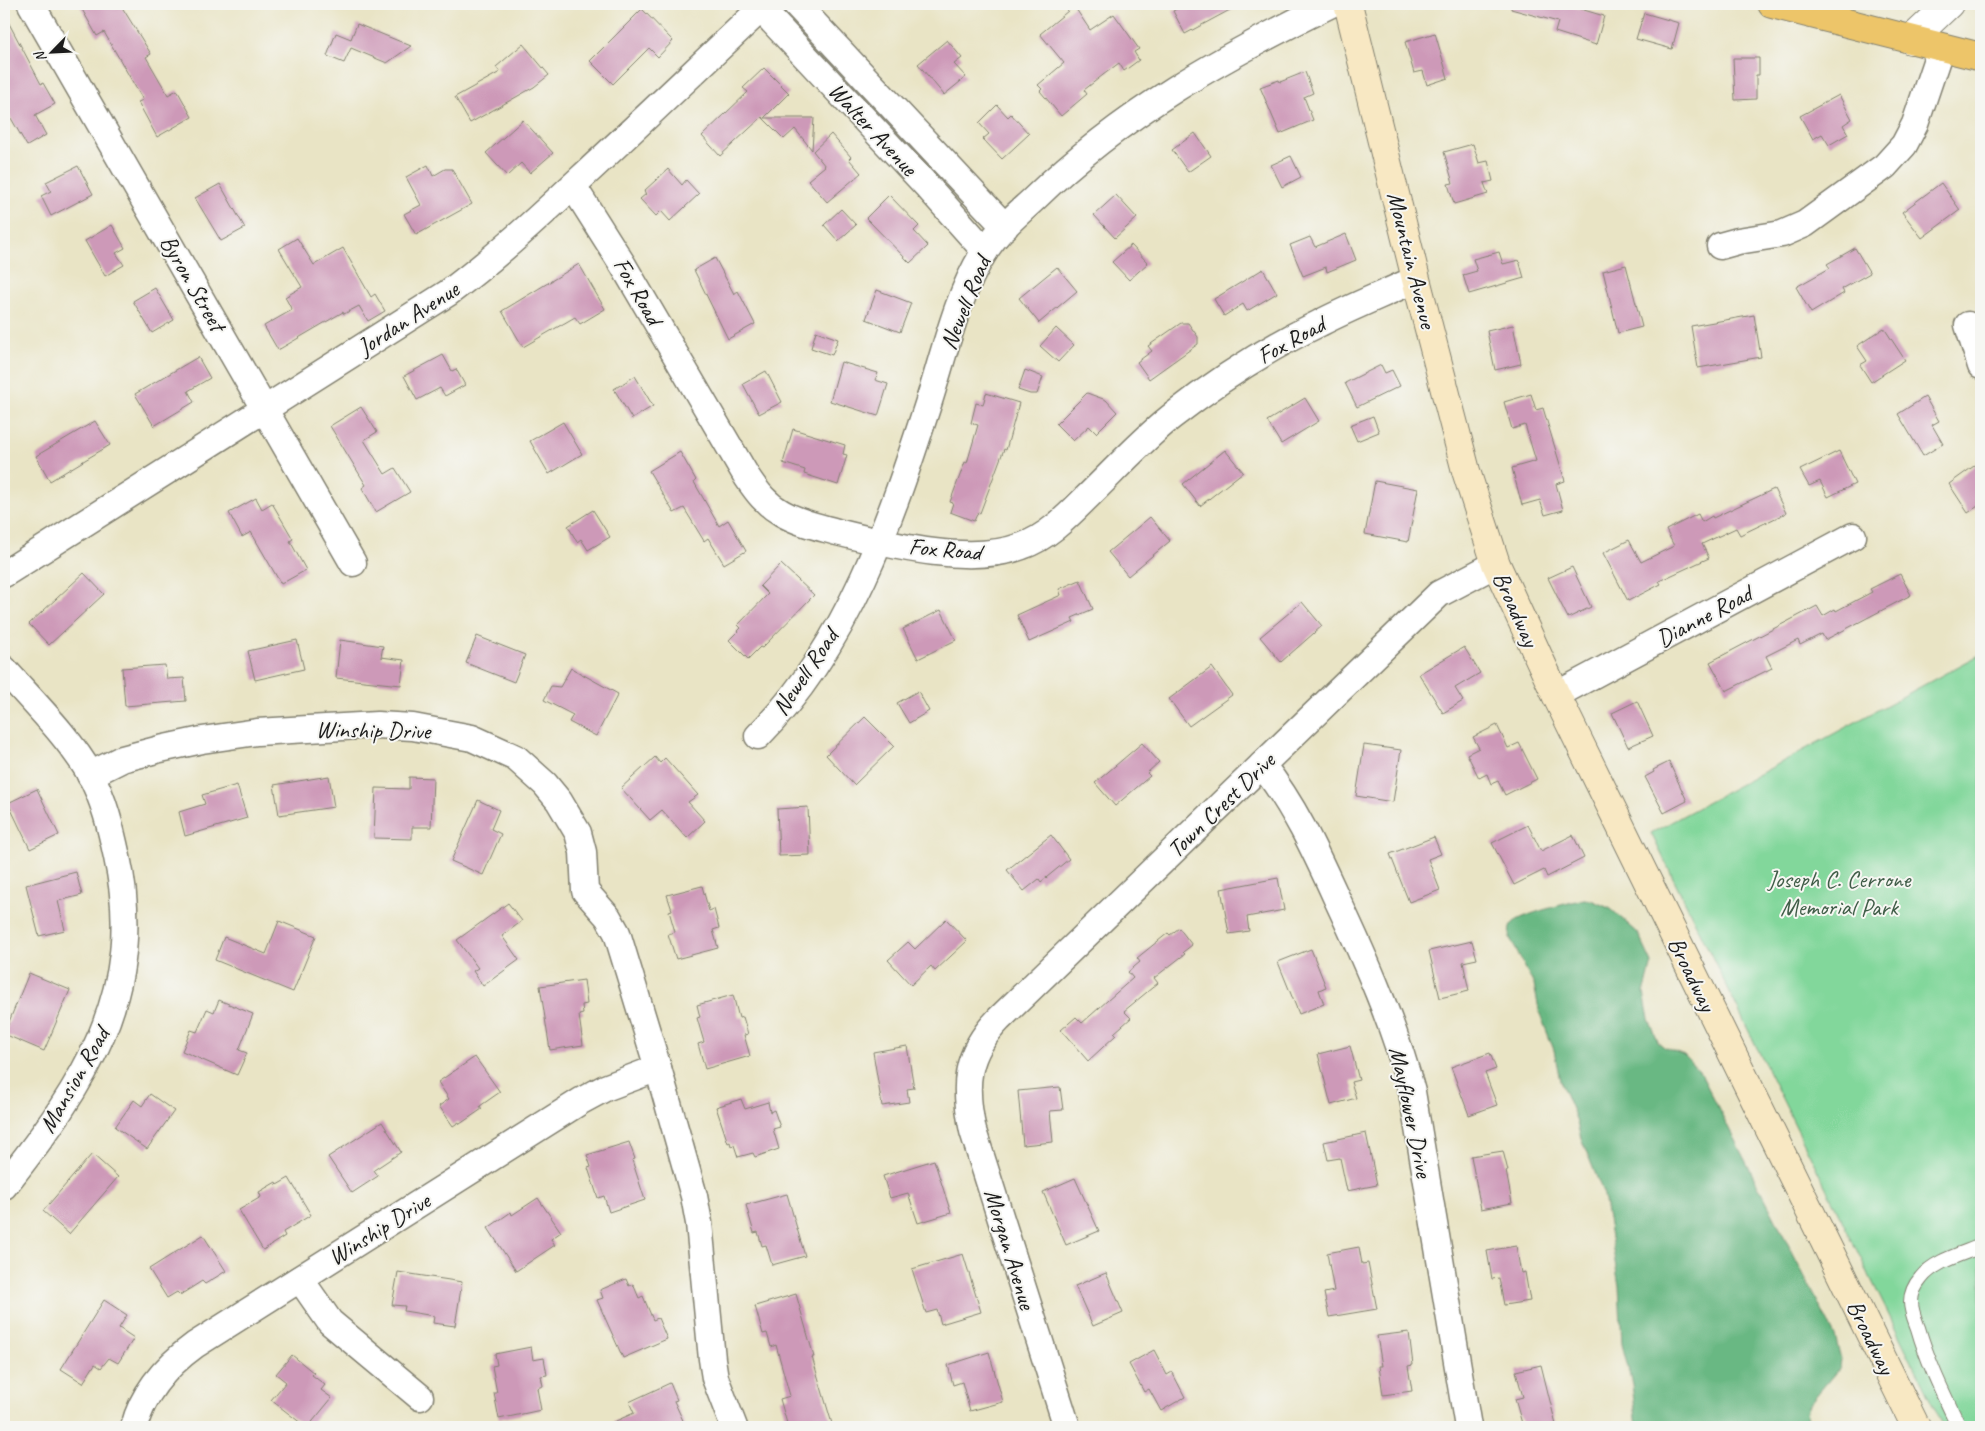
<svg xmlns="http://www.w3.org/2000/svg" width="1985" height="1431" viewBox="0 0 1985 1431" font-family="Caveat,sans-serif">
<rect width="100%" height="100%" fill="#f6f6f2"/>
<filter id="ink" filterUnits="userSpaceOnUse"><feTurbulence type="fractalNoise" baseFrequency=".02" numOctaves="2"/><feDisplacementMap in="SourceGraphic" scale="10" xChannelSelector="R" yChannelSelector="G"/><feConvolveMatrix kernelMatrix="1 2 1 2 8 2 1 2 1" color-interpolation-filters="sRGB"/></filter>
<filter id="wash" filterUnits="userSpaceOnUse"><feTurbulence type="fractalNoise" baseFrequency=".0096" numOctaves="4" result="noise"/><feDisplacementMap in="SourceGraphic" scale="20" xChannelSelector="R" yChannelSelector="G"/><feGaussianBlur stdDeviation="1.12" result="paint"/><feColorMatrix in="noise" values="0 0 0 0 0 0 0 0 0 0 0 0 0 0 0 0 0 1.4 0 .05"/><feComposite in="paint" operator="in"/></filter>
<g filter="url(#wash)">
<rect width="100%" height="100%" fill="#e9e4c5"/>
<polygon fill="#82d79b" stroke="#4f7a5c" points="1981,654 1981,1427 1944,1427 1651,833"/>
<path fill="#69b883" stroke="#426a50" d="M1584 899 1591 900 1611 909 1638 933 1652 963 1644 993 1649 1019 1658 1042 1664 1047 1684 1055 1700 1072 1835 1336 1841 1359 1840 1367 1809 1404 1806 1411 1810 1427H1637L1632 1384 1622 1344 1619 1286 1604 1195 1581 1138 1575 1116 1560 1081 1554 1050 1540 1014 1534 985 1510 938C1509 932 1509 927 1513 923 1522 914 1569 903 1584 899Z"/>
<g id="blocks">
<g fill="#cd99b8">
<polygon points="79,4 120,4 151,54 146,57 168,95 177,90 192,117 157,137 138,102 143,100 104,32 97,36"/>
<polygon points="1185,4 1241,4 1185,34 1173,11"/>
<polygon points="1512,4 1564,4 1604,16 1596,45 1555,32 1558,22 1511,9"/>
<polygon points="1074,6 1090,30 1114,14 1139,49 1134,52 1139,60 1124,71 1119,63 1103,75 1084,90 1087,94 1061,116 1040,91 1042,89 1038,85 1064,63 1040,34"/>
<polygon points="642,9 673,41 658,57 649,48 613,84 590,61"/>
<polygon points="1644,13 1679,23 1672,49 1636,39"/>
<polygon points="4,14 41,84 43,83 55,104 35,115 46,135 27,146 4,106"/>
<polygon points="357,24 411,46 387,63 351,48 344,63 327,56 336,33 351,39"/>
<polygon points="1435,33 1448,78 1427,85 1423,71 1414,73 1405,42"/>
<polygon points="947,40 962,58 954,64 966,77 944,95 918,64"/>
<polygon points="523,44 549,75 534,87 470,123 455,97 500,72 496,67"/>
<polygon points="1733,58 1759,58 1759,75 1756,75 1756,99 1735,100"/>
<polygon points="764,68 789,93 764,118 814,118 812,150 795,129 784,139 762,117 720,156 702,136 748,92 743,88"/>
<polygon points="1305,72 1313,93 1304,97 1313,120 1280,134 1260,87 1279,80 1280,82"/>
<polygon points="1839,95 1852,119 1843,125 1848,134 1829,145 1822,134 1813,139 1800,116"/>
<polygon points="997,105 1008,117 1011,114 1029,134 1002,159 983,139 989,134 979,123"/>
<polygon points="523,120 553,153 530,173 521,163 507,176 486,153"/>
<polygon points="1195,133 1211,156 1188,172 1172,150"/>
<polygon points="831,134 851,157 849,159 861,173 827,202 808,180 825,166 813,151"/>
<polygon points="1473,144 1479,163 1488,161 1493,181 1484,183 1488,194 1454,204 1448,184 1453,183 1444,152"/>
<polygon points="1291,156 1301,177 1282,187 1271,165"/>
<polygon points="428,165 433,176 445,169 452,169 472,204 416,235 404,214 421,205 406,177"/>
<polygon points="78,166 93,194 51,216 41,196 51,191 46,182"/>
<polygon points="668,169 682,185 686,180 699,194 670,221 661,211 656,216 640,199 646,194 644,191"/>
<polygon points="1941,183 1960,210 1922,238 1902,212"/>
<polygon points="220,184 245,228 221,241 195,198"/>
<polygon points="889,195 919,226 914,231 928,246 910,263 866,218"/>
<polygon points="1116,195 1137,218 1115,238 1094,215"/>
<polygon points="841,209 856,225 838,241 824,225"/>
<polygon points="112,225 125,248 116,253 124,265 105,276 85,241"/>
<polygon points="1346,234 1356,260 1327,272 1326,267 1303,276 1290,245 1310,237 1315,247"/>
<polygon points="297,238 314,265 343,248 371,297 375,294 385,311 368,321 359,306 344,314 343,312 278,350 264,326 292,310 285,297 302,287 279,249"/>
<polygon points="1131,245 1148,263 1129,280 1112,262"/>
<polygon points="1855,248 1870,273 1842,289 1844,293 1811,313 1796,287 1830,268 1827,264"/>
<polygon points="1499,252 1503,264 1519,260 1524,278 1469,294 1463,275 1477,271 1473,259"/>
<polygon points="715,258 734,294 738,291 755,324 728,339 694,270"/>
<polygon points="579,264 605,309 580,324 575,317 523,347 502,311"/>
<polygon points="1626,265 1642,327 1618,333 1603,271"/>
<polygon points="1057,267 1077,291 1039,323 1019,298"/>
<polygon points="1263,269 1277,293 1247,311 1243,304 1224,316 1214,299"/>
<polygon points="155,288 174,320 152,333 133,301"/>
<polygon points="877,290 911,303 900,332 866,319"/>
<polygon points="1754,315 1761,357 1698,368 1691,326"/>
<polygon points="1181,323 1188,323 1198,337 1198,344 1149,379 1137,362 1152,351 1148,346"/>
<polygon points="1513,325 1521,364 1495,370 1487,331"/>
<polygon points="1056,328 1074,345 1058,362 1040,346"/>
<polygon points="1884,328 1905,360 1871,382 1860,365 1867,361 1857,346"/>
<polygon points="816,331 838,339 832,355 811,348"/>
<polygon points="443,355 452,371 456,369 465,385 445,396 440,388 417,400 404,376"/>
<polygon points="198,357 210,378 188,391 194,402 154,426 135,394"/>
<polygon points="841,362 878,373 875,380 888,384 878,416 830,401"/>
<polygon points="1381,365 1385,373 1392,370 1400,386 1357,407 1345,383"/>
<polygon points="1025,370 1043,377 1037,394 1030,394 1018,390"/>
<polygon points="766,371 782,402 759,414 743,384"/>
<polygon points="635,376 653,406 632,419 614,389"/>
<polygon points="986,393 1019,403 1006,450 1004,449 980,513 978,512 974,521 950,512 953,503 950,502 965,462 967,463 978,425 971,423 976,403 983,405"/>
<polygon points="1087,393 1106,400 1117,412 1096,433 1089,426 1073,441 1056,424"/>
<polygon points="1531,394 1536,410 1543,408 1565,481 1556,484 1563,510 1545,515 1540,500 1522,505 1512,468 1536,461 1525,425 1512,429 1504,402"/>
<polygon points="1925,397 1939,421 1932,425 1943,444 1923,456 1898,414"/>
<polygon points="1305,398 1319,421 1281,444 1267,421"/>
<polygon points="361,407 377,432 364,440 385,474 395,468 410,492 376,512 362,488 366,485 330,426"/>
<polygon points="1373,416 1379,432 1357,441 1350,425"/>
<polygon points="95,421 110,445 50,481 36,456"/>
<polygon points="563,422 582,454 549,474 530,441"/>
<polygon points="793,429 845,445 843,454 847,455 838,485 804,474 805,470 783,463"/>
<polygon points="1225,450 1243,472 1200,506 1183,484"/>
<polygon points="1839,451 1855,484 1828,497 1820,481 1809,486 1800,470"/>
<polygon points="680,452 696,480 694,482 719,526 728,520 746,551 724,564 708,538 704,541 684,508 674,513 649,471"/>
<polygon points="1981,461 1981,504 1968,513 1949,484"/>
<polygon points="1375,481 1418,489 1408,542 1365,534"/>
<polygon points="1774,489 1786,513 1740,535 1736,528 1702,544 1709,558 1659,581 1661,584 1628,601 1603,553 1629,540 1641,562 1674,546 1666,530 1698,514 1702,522 1712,516 1713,518"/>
<polygon points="256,498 262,509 272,503 293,539 290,541 306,570 281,584 251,532 242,537 229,513"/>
<polygon points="593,510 610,537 588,550 581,539 577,542 568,526"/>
<polygon points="1150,517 1170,541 1128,576 1108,552"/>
<polygon points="781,564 814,595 762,648 760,647 748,659 729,640 741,628 738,625 768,594 760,586"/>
<polygon points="1572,567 1591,607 1568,618 1548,578"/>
<polygon points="84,573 104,594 49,645 29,624"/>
<polygon points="1900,574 1911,595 1825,640 1822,634 1800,645 1798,640 1766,656 1772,668 1726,691 1710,662 1817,606 1823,616 1835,609 1836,611 1872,592 1870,589"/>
<polygon points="1080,580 1093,609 1072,618 1074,622 1029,642 1017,615 1061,595 1059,589"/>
<polygon points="1302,602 1322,626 1281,662 1260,637"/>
<polygon points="941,610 956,640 918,659 903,629"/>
<polygon points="477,636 525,655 514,682 466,663"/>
<polygon points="297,640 304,669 255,680 248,651"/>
<polygon points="340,640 383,646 381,657 404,660 401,685 336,678"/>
<polygon points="1464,647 1480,673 1455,688 1463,701 1443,713 1419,674"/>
<polygon points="165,665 167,679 184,678 186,701 125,706 122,668"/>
<polygon points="1212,667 1232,695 1189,726 1169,699"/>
<polygon points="571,668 618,694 596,736 569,722 573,715 544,700 551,686 560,687"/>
<polygon points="918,691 929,711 909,723 897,703"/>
<polygon points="1637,701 1653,736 1628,747 1612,713"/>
<polygon points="865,717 894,746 854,785 826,755"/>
<polygon points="1497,725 1508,748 1519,743 1537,779 1505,795 1498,781 1491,784 1487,774 1479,778 1467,754 1479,748 1473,737"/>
<polygon points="1142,743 1159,762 1147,773 1150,776 1115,806 1095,783"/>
<polygon points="1364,745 1401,750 1393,802 1356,796"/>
<polygon points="655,757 660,763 665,758 698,795 688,802 705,821 687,838 662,810 650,820 621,788"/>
<polygon points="1669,762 1687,801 1664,813 1645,777 1654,772 1653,770"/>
<polygon points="329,776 334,807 279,815 274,785"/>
<polygon points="409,777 433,778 431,827 412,827 412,839 374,838 376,788 409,789"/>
<polygon points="237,785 247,818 185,836 179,812 205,804 202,795"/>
<polygon points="37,789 59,835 30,849 8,803"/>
<polygon points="478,800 499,810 491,829 501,834 483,875 451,861"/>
<polygon points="808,807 810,855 779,856 777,809"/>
<polygon points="1528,825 1541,851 1573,835 1584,858 1547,877 1544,870 1514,885 1492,843"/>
<polygon points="1051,835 1069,859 1041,882 1039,879 1024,891 1007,870"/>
<polygon points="1434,837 1441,854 1428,859 1440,890 1409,902 1390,854"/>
<polygon points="76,872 82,895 58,901 65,930 39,936 26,885"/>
<polygon points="1278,878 1284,910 1247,917 1249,931 1229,934 1221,889"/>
<polygon points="702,886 709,911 714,909 719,928 713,930 718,948 676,959 668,934 675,932 669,911 672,910 667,895"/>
<polygon points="508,903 522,921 502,936 519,960 483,986 473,971 478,968 457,940"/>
<polygon points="946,919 967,941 935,971 931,966 911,985 888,960 908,942 915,949"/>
<polygon points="279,921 316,936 293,992 215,960 224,937 266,954"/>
<polygon points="1179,928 1192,945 1183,952 1185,954 1154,978 1158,983 1124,1011 1131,1018 1114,1033 1116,1035 1088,1061 1061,1030 1076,1017 1082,1023 1133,978 1128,972 1140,962 1137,958 1168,933 1170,935"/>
<polygon points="1472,941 1477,959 1463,962 1469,991 1440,998 1429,951"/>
<polygon points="1311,949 1326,987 1319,990 1324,1004 1299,1014 1278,962"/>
<polygon points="29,973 70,990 44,1051 4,1034"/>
<polygon points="584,980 587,1004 582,1005 583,1014 579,1015 583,1045 550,1050 540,986"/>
<polygon points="733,995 739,1018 743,1017 748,1034 744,1035 750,1056 705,1069 698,1044 704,1042 697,1018 700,1017 697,1005"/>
<polygon points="219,1000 253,1014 239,1050 247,1053 237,1075 182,1051 191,1030 197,1032 207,1009 214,1012"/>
<polygon points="907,1046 914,1088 907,1089 909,1102 882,1106 873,1052"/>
<polygon points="1350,1046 1359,1080 1351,1082 1356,1098 1331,1105 1318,1054"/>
<polygon points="1490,1053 1496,1069 1485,1073 1497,1105 1469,1115 1451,1067"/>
<polygon points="475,1057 500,1092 480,1106 482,1109 460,1124 459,1122 453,1126 439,1106 449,1099 438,1082"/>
<polygon points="1060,1087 1063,1110 1050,1111 1053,1142 1023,1145 1018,1091"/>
<polygon points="150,1094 174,1111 147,1149 115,1127 134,1100 142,1106"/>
<polygon points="741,1099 745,1109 768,1102 770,1112 774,1110 780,1127 773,1129 779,1149 755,1157 753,1153 738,1157 734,1145 731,1146 730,1142 728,1143 716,1107"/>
<polygon points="382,1122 401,1152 374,1170 378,1176 352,1193 328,1157"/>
<polygon points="1366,1133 1377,1185 1347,1191 1340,1158 1328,1160 1324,1142"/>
<polygon points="629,1142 635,1159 632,1160 645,1200 609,1212 604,1196 598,1198 588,1168 591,1167 587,1155"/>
<polygon points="1503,1151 1508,1171 1506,1171 1512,1203 1481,1209 1471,1156"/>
<polygon points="92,1154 118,1177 69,1234 43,1211"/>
<polygon points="934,1160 951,1213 918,1223 908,1193 890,1198 883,1176"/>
<polygon points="289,1178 311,1215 283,1232 285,1236 263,1250 239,1210 261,1197 259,1192 276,1182 277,1185"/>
<polygon points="1075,1178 1099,1231 1066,1245 1043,1192"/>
<polygon points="787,1194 805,1256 772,1265 766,1245 762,1246 758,1232 754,1233 746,1205"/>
<polygon points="538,1198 561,1232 551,1239 555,1245 516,1271 488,1228 511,1212 512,1215"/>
<polygon points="203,1235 226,1271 205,1284 202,1281 180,1295 177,1292 167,1298 149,1269"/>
<polygon points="1516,1246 1521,1273 1525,1272 1530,1301 1504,1305 1499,1278 1492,1279 1487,1251"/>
<polygon points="1359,1247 1362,1264 1368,1263 1377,1309 1329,1317 1324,1293 1334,1291 1327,1253"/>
<polygon points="963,1254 981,1312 941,1324 937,1310 926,1313 912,1269"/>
<polygon points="398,1272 462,1282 455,1326 433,1323 434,1316 404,1311 405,1306 392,1305"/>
<polygon points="1106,1273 1123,1313 1093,1326 1075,1286"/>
<polygon points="626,1279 629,1286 633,1284 639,1298 643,1296 653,1320 658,1318 667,1339 623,1358 597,1300 603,1298 600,1290"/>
<polygon points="796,1294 814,1357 812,1357 833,1427 788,1427 780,1399 790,1396 776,1345 771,1347 767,1333 763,1334 755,1306"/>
<polygon points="104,1300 127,1315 119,1328 134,1338 118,1363 109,1358 101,1368 95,1364 83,1383 61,1369"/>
<polygon points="1409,1332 1413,1365 1408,1366 1412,1391 1383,1395 1379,1366 1382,1366 1377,1336"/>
<polygon points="531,1347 533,1360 544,1358 547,1375 541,1376 543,1386 537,1388 541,1410 499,1419 494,1393 497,1393 492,1366 497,1365 495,1354"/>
<polygon points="1154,1350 1167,1375 1172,1372 1185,1397 1161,1411 1149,1389 1144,1392 1129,1364"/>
<polygon points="989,1352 1003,1402 970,1411 962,1382 953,1385 948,1365"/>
<polygon points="292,1355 314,1373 312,1375 325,1385 321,1390 332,1398 308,1427 306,1427 271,1400 286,1382 276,1374"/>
<polygon points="1541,1365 1556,1425 1546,1427 1523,1427 1515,1399 1523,1397 1516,1371"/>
<polygon points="670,1383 677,1400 674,1401 686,1427 602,1427 634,1413 629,1402"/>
</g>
</g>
</g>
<g filter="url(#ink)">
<use href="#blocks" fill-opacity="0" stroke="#828070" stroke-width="1"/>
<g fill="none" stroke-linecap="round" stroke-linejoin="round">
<g stroke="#828070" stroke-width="16">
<path id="service" d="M1959 1427C1944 1395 1928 1363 1918 1328 1915 1320 1911 1311 1911 1302 1911 1293 1915 1285 1921 1278 1934 1261 1962 1254 1981 1246"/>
</g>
<g stroke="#828070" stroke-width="29">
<g id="minor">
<polyline points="31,4 353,563"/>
<polyline points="796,4 1005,227"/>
<polyline points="761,9 927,186 985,251"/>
<path d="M573 186 623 265 747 477C757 492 766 504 782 513 799 523 819 527 837 532 890 545 969 566 1022 546 1046 538 1066 518 1084 500 1113 472 1140 442 1171 417 1217 381 1268 348 1320 323 1351 307 1384 294 1416 279"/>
<polyline points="1720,246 1738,241 1782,234 1805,224 1885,166 1904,145 1915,124 1941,47"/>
<polyline points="1968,325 1981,366"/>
<path d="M4 574 448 293C495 258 537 219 580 179 643 121 704 62 766 4"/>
<path d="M4 669C32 701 70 738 90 774 104 799 111 829 117 857 147 992 84 1085 4 1186"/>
<polyline points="1556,695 1853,536"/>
<path d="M758 736C848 646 891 519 929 401 945 351 957 295 985 251 998 230 1018 214 1035 198 1122 113 1223 57 1331 4"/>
<path d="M1262 765C1294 805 1315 851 1336 897 1366 961 1394 1024 1412 1092L1468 1427"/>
<path d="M90 775 122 759 160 749 202 740 257 732 377 725 413 727 472 738 516 758 545 784 559 801 578 833 583 852 585 891 608 917 617 933 658 1068 605 1088 581 1101 195 1345C166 1366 143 1392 134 1427"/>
<polyline points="658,1068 694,1196 699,1223 712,1359 715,1378 734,1427"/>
<polyline points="300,1279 330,1322 420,1397"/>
<path d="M1067 1427 973 1131C963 1085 965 1054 999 1019L1439 594 1496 564"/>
</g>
</g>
<g stroke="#828070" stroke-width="30">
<polyline id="tertiary" points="1911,40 1949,4"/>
</g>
<g stroke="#828070" stroke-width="30">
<polyline id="secondary" points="1348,4 1416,279 1466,471 1496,564 1556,695 1916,1427"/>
</g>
<g stroke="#828070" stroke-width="30">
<polyline id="primary" points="1772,4 1981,57"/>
</g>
<use href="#service" stroke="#fff" stroke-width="14"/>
<use href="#minor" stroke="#fff" stroke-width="26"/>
<use href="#tertiary" stroke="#fff" stroke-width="28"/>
<use href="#secondary" stroke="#f8e8c3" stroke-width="28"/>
<use href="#primary" stroke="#edc569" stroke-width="28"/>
</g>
</g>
<g text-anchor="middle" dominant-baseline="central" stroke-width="4" stroke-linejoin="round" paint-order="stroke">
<g font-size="24" fill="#1c1c1c" stroke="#f6f6f2">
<text transform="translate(873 129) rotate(47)">Walter Avenue</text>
<text transform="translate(1412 260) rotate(76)">Mountain Avenue</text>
<text transform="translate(193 283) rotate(60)">Byron Street</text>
<text transform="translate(638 291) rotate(60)">Fox Road</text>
<text transform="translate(965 303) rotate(-68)">Newell Road</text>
<text transform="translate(408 318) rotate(-33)">Jordan Avenue</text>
<text transform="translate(1291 340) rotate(-29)">Fox Road</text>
<text transform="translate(945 549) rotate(5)">Fox Road</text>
<text transform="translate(1516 609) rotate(66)">Broadway</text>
<text transform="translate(1704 616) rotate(-28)">Dianne Road</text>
<text transform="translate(805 672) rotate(-56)">Newell Road</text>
<text transform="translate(373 730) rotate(1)">Winship Drive</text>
<text transform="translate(1221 805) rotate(-44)">Town Crest Drive</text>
<text transform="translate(1692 974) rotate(64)">Broadway</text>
<text transform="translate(74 1080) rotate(-60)">Mansion Road</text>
<text transform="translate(1411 1112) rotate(78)">Mayflower Drive</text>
<text transform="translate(379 1229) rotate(-32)">Winship Drive</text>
<text transform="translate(1010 1249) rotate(73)">Morgan Avenue</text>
<text transform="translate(1871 1337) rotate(64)">Broadway</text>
</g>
<g font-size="24" fill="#405d48" stroke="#f6f6f2">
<text x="1839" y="879">Joseph C. Cerrone<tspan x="1839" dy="28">Memorial Park</tspan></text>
</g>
</g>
<rect width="1985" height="1431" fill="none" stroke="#f6f6f2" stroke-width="20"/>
<g transform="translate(52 52) rotate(246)" stroke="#f6f6f2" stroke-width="4" paint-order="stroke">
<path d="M0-4L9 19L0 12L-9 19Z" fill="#1c1c1c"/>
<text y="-8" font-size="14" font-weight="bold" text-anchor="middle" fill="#1c1c1c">N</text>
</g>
</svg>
